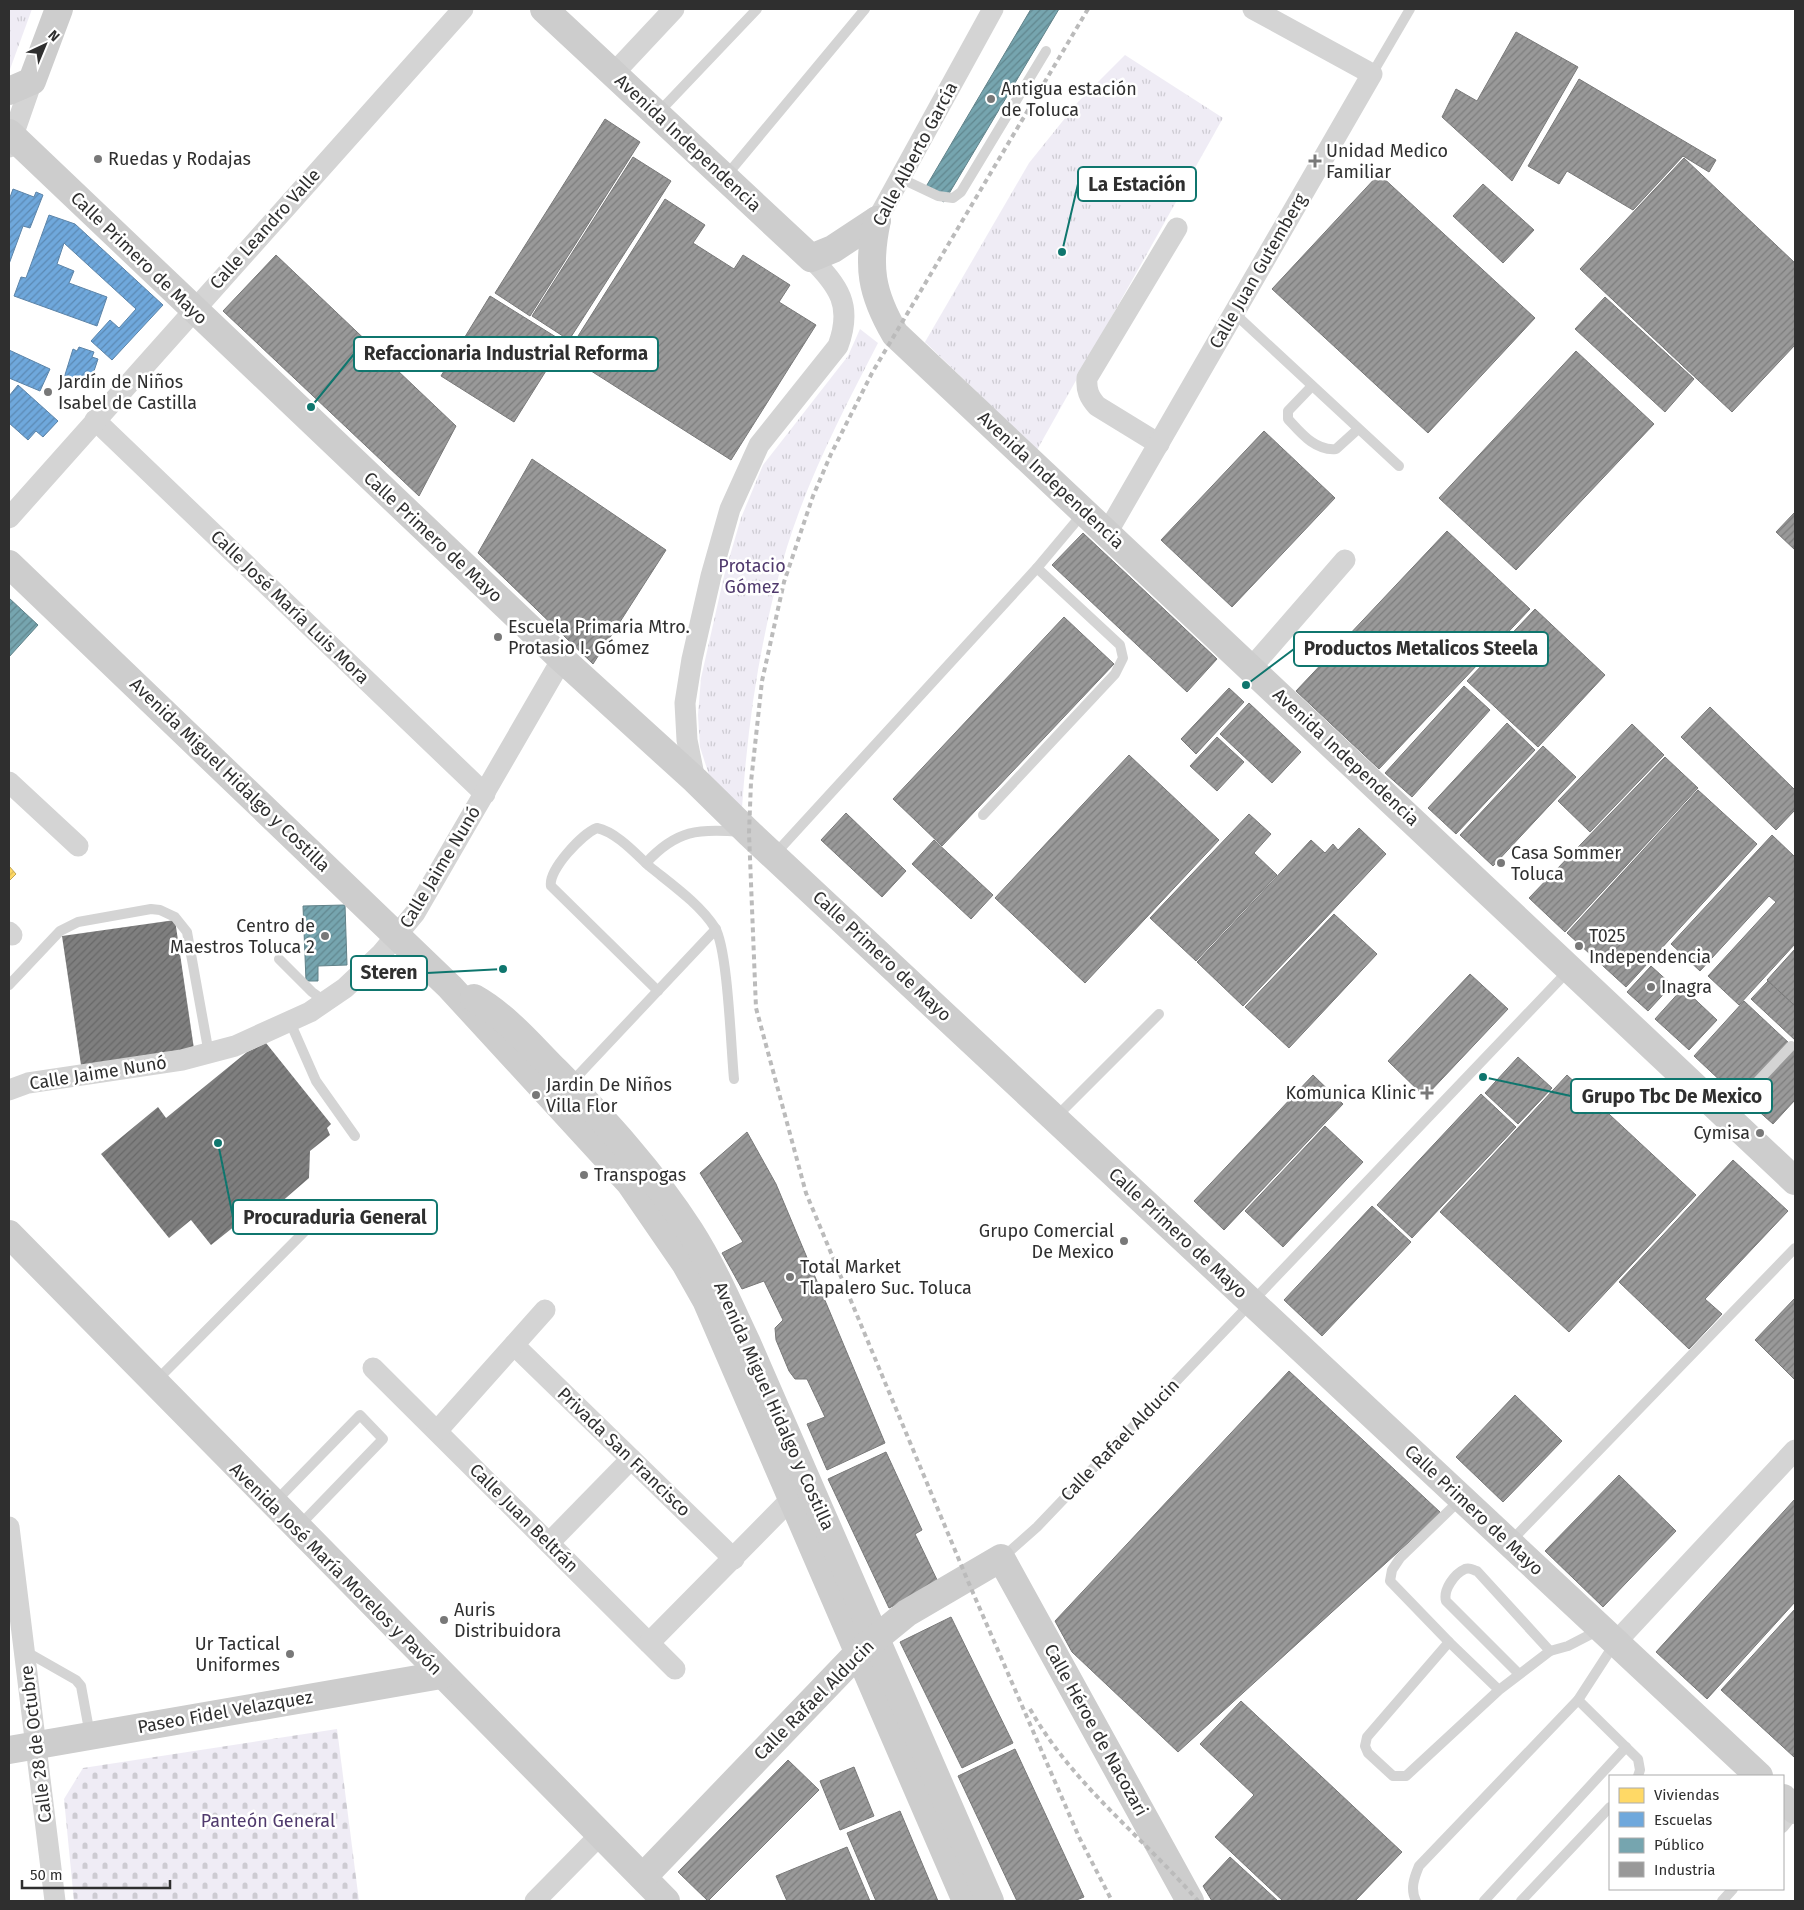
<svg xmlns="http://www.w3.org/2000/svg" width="1804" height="1910" viewBox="0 0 1804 1910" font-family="'Fira Sans',sans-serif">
<defs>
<pattern id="cemetery-stones" width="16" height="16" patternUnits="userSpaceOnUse" patternTransform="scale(1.25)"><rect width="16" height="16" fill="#efecf5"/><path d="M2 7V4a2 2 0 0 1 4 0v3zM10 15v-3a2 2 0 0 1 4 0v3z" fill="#cdcbd2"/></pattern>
<pattern id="park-tufts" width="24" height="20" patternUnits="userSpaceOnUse" patternTransform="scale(1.25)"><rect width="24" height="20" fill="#efecf5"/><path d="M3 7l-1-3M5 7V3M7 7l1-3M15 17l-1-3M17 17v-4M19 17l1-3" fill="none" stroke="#cdcbd2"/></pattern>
<pattern id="homes-hatch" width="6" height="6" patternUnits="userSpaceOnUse" patternTransform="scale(1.25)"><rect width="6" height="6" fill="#ffd966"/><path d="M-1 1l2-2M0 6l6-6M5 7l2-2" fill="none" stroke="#dbbb59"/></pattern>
<pattern id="schools-hatch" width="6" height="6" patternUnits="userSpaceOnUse" patternTransform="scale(1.25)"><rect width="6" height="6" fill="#6fa8dc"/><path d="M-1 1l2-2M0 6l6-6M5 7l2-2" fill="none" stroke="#5c89b3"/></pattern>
<pattern id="public-hatch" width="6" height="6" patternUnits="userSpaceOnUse" patternTransform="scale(1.25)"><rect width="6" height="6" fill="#76a5af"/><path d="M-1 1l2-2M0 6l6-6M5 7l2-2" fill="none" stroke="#61878f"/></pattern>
<pattern id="industry-hatch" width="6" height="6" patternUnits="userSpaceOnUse" patternTransform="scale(1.25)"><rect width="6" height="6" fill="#999"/><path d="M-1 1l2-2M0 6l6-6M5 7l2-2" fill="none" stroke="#7d7d7d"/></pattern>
<pattern id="building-hatch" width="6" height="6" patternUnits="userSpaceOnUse" patternTransform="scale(1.25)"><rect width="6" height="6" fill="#7f7f7f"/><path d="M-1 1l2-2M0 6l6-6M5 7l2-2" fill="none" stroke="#686868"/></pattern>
</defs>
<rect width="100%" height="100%" fill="#fff"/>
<polygon fill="url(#cemetery-stones)" points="337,1729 359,1901 74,1901 64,1799 83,1768"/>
<g fill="url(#park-tufts)">
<polygon points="9,9 32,9 9,72"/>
<polygon points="1125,55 1223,118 1037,450 925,342 1029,163 1078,102"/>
<path d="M860 329 878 343C844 409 809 476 787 547 761 632 748 719 742 808L709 775 700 747 698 715 701 678 724 576 741 518 763 465 848 356Z"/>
</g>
<polygon fill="url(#homes-hatch)" stroke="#c1a656" points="9,866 16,874 9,881"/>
<g fill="url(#schools-hatch)" stroke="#5c84a8">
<polygon points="13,189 34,197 36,192 43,195 30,228 23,226 9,264 9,200"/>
<polygon points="49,215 75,224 163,305 112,360 91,341 110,320 119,328 136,309 64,243 57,264 74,271 69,283 107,297 97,326 14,296 21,277 26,278"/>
<polygon points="79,347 94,352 92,357 98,359 89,386 64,378 73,349 77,351"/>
<polygon points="9,350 50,369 40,391 9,378"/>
<polygon points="18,385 58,421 43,437 36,431 28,440 9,423 9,396"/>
</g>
<g fill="url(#public-hatch)" stroke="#618289">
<polygon points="1031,9 1059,9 944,202 924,190"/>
<polygon points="9,598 38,625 9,657"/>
<polygon points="345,905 347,965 318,966 318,981 306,981 303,906"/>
</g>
<g fill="url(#industry-hatch)" stroke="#797979">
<polygon points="1516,32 1578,67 1512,181 1442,117 1456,89 1477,101"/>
<polygon points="1579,79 1716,160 1709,172 1683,156 1633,210 1567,171 1559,184 1528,166"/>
<polygon points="605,119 640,142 530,316 495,293"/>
<polygon points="633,157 671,181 569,340 532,316"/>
<polygon points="1684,158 1795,263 1795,345 1732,412 1580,269"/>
<polygon points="1379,174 1535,318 1428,433 1272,289"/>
<polygon points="1483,184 1534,230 1503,263 1453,216"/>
<polygon points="665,199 705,225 693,243 734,269 743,255 790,285 779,302 816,325 731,460 566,355"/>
<polygon points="276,255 456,426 419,496 223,311"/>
<polygon points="490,296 564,342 514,422 441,376"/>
<polygon points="1605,297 1694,379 1665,412 1575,329"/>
<polygon points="1576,351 1654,424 1516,570 1439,498"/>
<polygon points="1264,431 1335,498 1232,607 1161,540"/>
<polygon points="532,459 666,550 593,664 478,553"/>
<polygon points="1795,512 1795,550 1776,532"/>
<polygon points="1447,531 1530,609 1379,769 1296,691"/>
<polygon points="1083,533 1217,659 1187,692 1052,565"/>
<polygon points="1535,609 1605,675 1538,747 1467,681"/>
<polygon points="1064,617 1114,664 942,846 893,799"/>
<polygon points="1464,686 1490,710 1412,797 1385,773"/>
<polygon points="1229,688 1244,702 1196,754 1181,739"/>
<polygon points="1249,703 1301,752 1272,783 1220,734"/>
<polygon points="1710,707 1795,790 1795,810 1776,830 1681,737"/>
<polygon points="1507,723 1535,750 1456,834 1428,808"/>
<polygon points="1632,724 1664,755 1590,832 1558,801"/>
<polygon points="1217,737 1244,762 1217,791 1190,766"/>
<polygon points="1543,746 1576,777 1493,866 1460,835"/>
<polygon points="1129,755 1219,840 1085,983 995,898"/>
<polygon points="1665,757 1698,788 1565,932 1529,898"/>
<polygon points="1698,790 1757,844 1626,987 1567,933"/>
<polygon points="846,813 906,871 882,897 821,840"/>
<polygon points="1249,814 1271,834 1254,853 1277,875 1196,961 1150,918"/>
<polygon points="1359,828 1386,854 1243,1006 1197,962 1311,840 1325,853 1333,844 1338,850"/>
<polygon points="1772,835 1795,857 1795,944 1739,1005 1708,976 1776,902 1769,896 1700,971 1671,944"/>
<polygon points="934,840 993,895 971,919 912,864"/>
<polygon points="1334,914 1377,954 1289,1048 1245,1007"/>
<polygon points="1795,949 1795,1006 1767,980"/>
<polygon points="1651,966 1672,985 1648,1011 1627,992"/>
<polygon points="1470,974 1508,1009 1425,1097 1388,1061"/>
<polygon points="1768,981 1795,1006 1795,1040 1751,999"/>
<polygon points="1683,988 1717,1020 1689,1050 1655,1019"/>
<polygon points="1744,1001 1790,1044 1740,1099 1694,1056"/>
<polygon points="1795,1045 1795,1100 1773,1124 1745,1099"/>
<polygon points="1518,1057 1552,1088 1518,1124 1485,1093"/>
<polygon points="1313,1075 1343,1104 1224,1230 1194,1201"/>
<polygon points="1567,1075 1696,1195 1569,1332 1440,1212"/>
<polygon points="1481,1094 1516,1127 1412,1238 1377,1205"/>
<polygon points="1325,1126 1363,1162 1283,1247 1245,1211"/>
<polygon points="747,1132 776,1184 885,1443 827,1470 807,1424 825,1417 807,1379 795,1379 789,1371 776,1340 775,1328 783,1320 764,1281 742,1289 722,1253 743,1242 700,1173"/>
<polygon points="1733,1160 1788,1211 1705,1299 1722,1314 1689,1349 1619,1282"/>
<polygon points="1372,1206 1411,1242 1322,1336 1284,1300"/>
<polygon points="1795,1298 1795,1380 1755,1340"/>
<polygon points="1289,1371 1441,1513 1178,1752 1072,1652 1055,1621"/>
<polygon points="1515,1395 1562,1441 1503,1502 1456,1457"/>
<polygon points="886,1452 922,1530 915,1534 939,1584 889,1608 828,1479"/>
<polygon points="1619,1475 1676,1531 1603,1607 1545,1551"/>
<polygon points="1795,1499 1795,1602 1707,1699 1656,1652"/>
<polygon points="1795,1609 1795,1755 1794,1757 1721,1690"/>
<polygon points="951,1617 1013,1743 962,1768 900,1642"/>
<polygon points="1241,1701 1402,1852 1355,1901 1283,1901 1215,1837 1254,1795 1200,1744"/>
<polygon points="1015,1749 1084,1897 1074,1901 1017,1901 958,1776"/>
<polygon points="788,1760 819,1790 708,1901 678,1872"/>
<polygon points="854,1767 874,1816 840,1830 820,1781"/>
<polygon points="900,1811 938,1901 876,1901 847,1833"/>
<polygon points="847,1847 870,1901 787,1901 776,1876"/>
<polygon points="1230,1857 1278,1901 1212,1901 1203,1886"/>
</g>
<g fill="url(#building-hatch)">
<polygon points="175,920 194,1049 81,1065 62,936"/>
<polygon points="266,1043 331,1124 327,1128 330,1135 310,1151 309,1178 272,1210 250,1214 211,1245 191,1220 169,1238 101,1154 158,1107 166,1118 247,1052"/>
</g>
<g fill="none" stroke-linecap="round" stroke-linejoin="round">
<g stroke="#d4d4d4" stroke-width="10">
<polyline points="1372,74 1410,9"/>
<polyline points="658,113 757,9"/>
<polyline points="726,176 865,9"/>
<polyline points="900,178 938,196 953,198 961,192 1046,51"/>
<polyline points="1234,313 1399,466"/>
<path d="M1312 386 1288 411V419C1301 433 1315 451 1336 449L1357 430"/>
<polyline points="1037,568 1084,512"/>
<polyline points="775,854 1037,568 1120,645 1123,658 1115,674 983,815"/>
<path d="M646 863C676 830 699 828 741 832"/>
<polyline points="279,959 312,992 326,1002"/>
<polyline points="9,985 60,931 78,922 151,909 160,910 175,917 187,932 209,1054"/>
<path d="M658 991 551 886C548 870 582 834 597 828 616 832 635 853 649 866 671 884 700 904 715 928 728 949 731 1050 734 1079"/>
<polyline points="290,1022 316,1081 355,1136"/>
<polyline points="569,1085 716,929"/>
<polyline points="1726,1115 1791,1046"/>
<polyline points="1056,1117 1159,1014"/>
<polyline points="156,1381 309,1227"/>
<polyline points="275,1502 360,1415 383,1439 298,1527"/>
<polyline points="1511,1541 1795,1248"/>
<polyline points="1002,1558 1037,1527 1569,970"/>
<polyline points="1449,1642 1390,1581 1392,1570 1400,1558 1461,1499"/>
<polyline points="25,1651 76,1680 81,1686 90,1735"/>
<path d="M1519 1674 1446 1601C1443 1590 1454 1574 1465 1569 1470 1567 1473 1570 1477 1571L1550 1651"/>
<polyline points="1499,1690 1449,1642 1367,1737 1365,1746 1368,1753 1393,1776 1406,1776 1499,1690 1550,1651 1568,1646 1599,1630"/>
<polyline points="1578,1700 1638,1759 1640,1770 1638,1776"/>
<polyline points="1783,1828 1795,1813"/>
<path d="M1416 1901C1410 1889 1414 1878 1419 1866L1578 1700 1615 1643"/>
<polyline points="1484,1901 1626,1747"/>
<polyline points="1521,1901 1610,1807"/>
<polyline points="1722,1901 1733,1889"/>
</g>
<g stroke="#d4d4d4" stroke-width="21">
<polyline points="614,73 674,9"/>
<polyline points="9,147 32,81"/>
<polyline points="877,220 993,9"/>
<polyline points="95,420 485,794"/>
<path d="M1159 444 1097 406C1089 397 1086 390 1087 378L1177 228"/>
<polyline points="9,518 463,9"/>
<polyline points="1107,533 1372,74 1253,9"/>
<polyline points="1251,668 1345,560"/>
<path d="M695 780 687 740 685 703 692 659 711 576 730 509 759 445 838 346C853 305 839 287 811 258"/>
<polyline points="9,782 78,846"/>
<polyline points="9,932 12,935"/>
<polyline points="9,1090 28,1083 182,1060 235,1046 310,1012 345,988 381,954 415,913 562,659"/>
<polyline points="514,1345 734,1559"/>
<polyline points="373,1368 675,1669"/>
<polyline points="437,1431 545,1310"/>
<polyline points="9,1527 55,1901"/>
<polyline points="549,1543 631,1459"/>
<polyline points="1616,1642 1795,1450"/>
<polyline points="649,1643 800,1490"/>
<polyline points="535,1901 600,1835"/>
</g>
<g stroke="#cdcdcd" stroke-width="28">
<polyline points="544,9 811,258 833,249 877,220"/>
<polyline points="9,91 32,81 59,9"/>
<polyline points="9,133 562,659 695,780 749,833 1759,1776"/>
<path d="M877 220C867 266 871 293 895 334L1795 1181"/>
<polyline points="9,564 450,987 630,1183 685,1263 706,1300 966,1901"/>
<path d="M474 998C506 1016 531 1046 556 1071 606 1122 652 1172 690 1231 713 1267 729 1305 747 1343L990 1901"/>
<polyline points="9,1234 666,1901"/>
<polyline points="9,1750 441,1675"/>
<polyline points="1783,1798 1795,1810"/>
<polyline points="643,1877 858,1653 907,1613 1001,1558 1190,1901"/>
</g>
<g stroke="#bbb" stroke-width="4" stroke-dasharray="5 4" stroke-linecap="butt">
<polyline points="1088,9 872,373 831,454 813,496 784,582 762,681 751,782 749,833 756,1008 806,1193 967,1579 1079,1837 1112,1901"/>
<path d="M1030 1709C1073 1785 1142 1836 1198 1901"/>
</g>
</g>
<g fill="#787878" stroke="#fff" stroke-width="2">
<circle cx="991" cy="99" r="5"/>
<circle cx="98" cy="159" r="5"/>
<path d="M1312.5 153.5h5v5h5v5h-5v5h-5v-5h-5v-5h5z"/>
<circle cx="48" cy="392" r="5"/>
<circle cx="498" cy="637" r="5"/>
<circle cx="1501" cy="863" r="5"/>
<circle cx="325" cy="936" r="5"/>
<circle cx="1579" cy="946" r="5"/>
<circle cx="1651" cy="987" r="5"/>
<path d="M1424.5 1085.5h5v5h5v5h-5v5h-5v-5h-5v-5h5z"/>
<circle cx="536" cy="1095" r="5"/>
<circle cx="1760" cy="1133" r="5"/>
<circle cx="584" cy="1175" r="5"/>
<circle cx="1124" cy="1241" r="5"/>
<circle cx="790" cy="1277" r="5"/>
<circle cx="444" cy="1620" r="5"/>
<circle cx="290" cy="1654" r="5"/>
</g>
<g text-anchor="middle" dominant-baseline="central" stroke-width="5" stroke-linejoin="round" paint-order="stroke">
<g font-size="18" fill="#2f2f2f" stroke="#fff" text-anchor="start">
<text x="1001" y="89">Antigua estación<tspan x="1001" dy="21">de Toluca</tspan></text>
<text x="1326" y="151">Unidad Medico<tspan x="1326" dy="21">Familiar</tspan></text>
<text x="108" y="159">Ruedas y Rodajas</text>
<text x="58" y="382">Jardín de Niños<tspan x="58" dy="21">Isabel de Castilla</tspan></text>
<text x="508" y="627">Escuela Primaria Mtro.<tspan x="508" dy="21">Protasio I. Gómez</tspan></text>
<text x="1511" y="853">Casa Sommer<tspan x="1511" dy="21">Toluca</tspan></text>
<text x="315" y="926" text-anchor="end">Centro de<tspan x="315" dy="21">Maestros Toluca 2</tspan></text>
<text x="1589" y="936">T025<tspan x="1589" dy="21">Independencia</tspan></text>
<text x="1661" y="987">Inagra</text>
<text x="546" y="1085">Jardin De Niños<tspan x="546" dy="21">Villa Flor</tspan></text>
<text x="1416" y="1093" text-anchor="end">Komunica Klinic</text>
<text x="1750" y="1133" text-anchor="end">Cymisa</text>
<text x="594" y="1175">Transpogas</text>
<text x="1114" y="1231" text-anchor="end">Grupo Comercial<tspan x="1114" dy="21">De Mexico</tspan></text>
<text x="800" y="1267">Total Market<tspan x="800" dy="21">Tlapalero Suc. Toluca</tspan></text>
<text x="454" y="1610">Auris<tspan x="454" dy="21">Distribuidora</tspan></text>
<text x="280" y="1644" text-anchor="end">Ur Tactical<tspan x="280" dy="21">Uniformes</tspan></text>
</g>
<g font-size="18" fill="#2f2f2f" stroke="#fff">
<text transform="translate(688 143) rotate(43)">Avenida Independencia</text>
<text transform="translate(915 154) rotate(-62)">Calle Alberto García</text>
<text transform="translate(265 229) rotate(-48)">Calle Leandro Valle</text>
<text transform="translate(139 258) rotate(44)">Calle Primero de Mayo</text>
<text transform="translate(1258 271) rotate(-60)">Calle Juan Gutemberg</text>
<text transform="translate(1051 480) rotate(43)">Avenida Independencia</text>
<text transform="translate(433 537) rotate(43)">Calle Primero de Mayo</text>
<text transform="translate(290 607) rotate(44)">Calle José María Luis Mora</text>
<text transform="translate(1346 757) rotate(43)">Avenida Independencia</text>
<text transform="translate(230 775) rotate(44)">Avenida Miguel Hidalgo y Costilla</text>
<text transform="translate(440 867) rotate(-59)">Calle Jaime Nunó</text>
<text transform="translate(882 956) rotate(43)">Calle Primero de Mayo</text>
<text transform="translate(98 1073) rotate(-9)">Calle Jaime Nunó</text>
<text transform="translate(1178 1233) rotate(43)">Calle Primero de Mayo</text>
<text transform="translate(774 1406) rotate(66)">Avenida Miguel Hidalgo y Costilla</text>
<text transform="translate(1120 1440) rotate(-46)">Calle Rafael Alducin</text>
<text transform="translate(624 1452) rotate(44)">Privada San Francisco</text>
<text transform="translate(1474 1510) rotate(43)">Calle Primero de Mayo</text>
<text transform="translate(524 1518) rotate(45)">Calle Juan Beltrán</text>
<text transform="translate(336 1569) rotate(45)">Avenida José María Morelos y Pavón</text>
<text transform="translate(814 1700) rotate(-45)">Calle Rafael Alducin</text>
<text transform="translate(225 1712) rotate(-10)">Paseo Fidel Velazquez</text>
<text transform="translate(1096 1730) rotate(61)">Calle Héroe de Nacozari</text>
<text transform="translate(36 1744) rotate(-97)">Calle 28 de Octubre</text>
</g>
<g font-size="18" fill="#503a6d" stroke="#fff">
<text x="752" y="566">Protacio<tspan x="752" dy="21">Gómez</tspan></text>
<text x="268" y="1821">Panteón General</text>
</g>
</g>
<path fill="none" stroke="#0f766e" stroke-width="2" d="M1062 252L1078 184M311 407L354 354M1246 685L1294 649M503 969L427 973M1483 1077L1571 1096M218 1143L233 1217"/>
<g fill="#0f766e" stroke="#fff" stroke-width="2">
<circle cx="1062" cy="252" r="5"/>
<circle cx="311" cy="407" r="5"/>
<circle cx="1246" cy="685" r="5"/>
<circle cx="503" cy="969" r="5"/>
<circle cx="1483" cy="1077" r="5"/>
<circle cx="218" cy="1143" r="5"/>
</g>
<g fill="#fff" stroke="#0f766e" stroke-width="2">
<rect x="1078" y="167" width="118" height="34" rx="5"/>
<rect x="354" y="337" width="304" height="34" rx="5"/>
<rect x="1294" y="632" width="254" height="34" rx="5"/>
<rect x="351" y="956" width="76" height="34" rx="5"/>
<rect x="1571" y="1079" width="201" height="34" rx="5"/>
<rect x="233" y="1200" width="204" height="34" rx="5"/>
</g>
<g font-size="19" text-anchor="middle" font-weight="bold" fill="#2f2f2f">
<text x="1137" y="191">La Estación</text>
<text x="506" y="360">Refaccionaria Industrial Reforma</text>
<text x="1421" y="655">Productos Metalicos Steela</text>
<text x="389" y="979">Steren</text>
<text x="1672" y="1103">Grupo Tbc De Mexico</text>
<text x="335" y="1224">Procuraduria General</text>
</g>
<rect width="1804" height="1910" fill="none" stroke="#2f2f2f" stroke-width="20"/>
<rect x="1609" y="1775" width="175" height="115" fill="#ffffff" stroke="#acacac"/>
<rect x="1619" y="1788" width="25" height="15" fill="#ffd966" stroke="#acacac"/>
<text x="1654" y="1800" font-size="15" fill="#2f2f2f">Viviendas</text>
<rect x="1619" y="1812" width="25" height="15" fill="#6fa8dc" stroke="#acacac"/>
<text x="1654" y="1825" font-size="15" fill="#2f2f2f">Escuelas</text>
<rect x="1619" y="1838" width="25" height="15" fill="#76a5af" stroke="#acacac"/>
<text x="1654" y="1850" font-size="15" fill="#2f2f2f">Público</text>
<rect x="1619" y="1862" width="25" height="15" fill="#999999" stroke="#acacac"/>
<text x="1654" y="1875" font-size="15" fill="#2f2f2f">Industria</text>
<g transform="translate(45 45) rotate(44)" stroke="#ffffff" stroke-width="4" paint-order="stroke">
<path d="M0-4L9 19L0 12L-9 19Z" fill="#2f2f2f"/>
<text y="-8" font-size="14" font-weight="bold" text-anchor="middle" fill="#2f2f2f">N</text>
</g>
<path d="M22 1880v8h148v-8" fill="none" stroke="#2f2f2f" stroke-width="2.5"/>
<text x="30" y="1880" font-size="15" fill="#2f2f2f" stroke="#ffffff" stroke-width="4" paint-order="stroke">50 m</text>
</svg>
